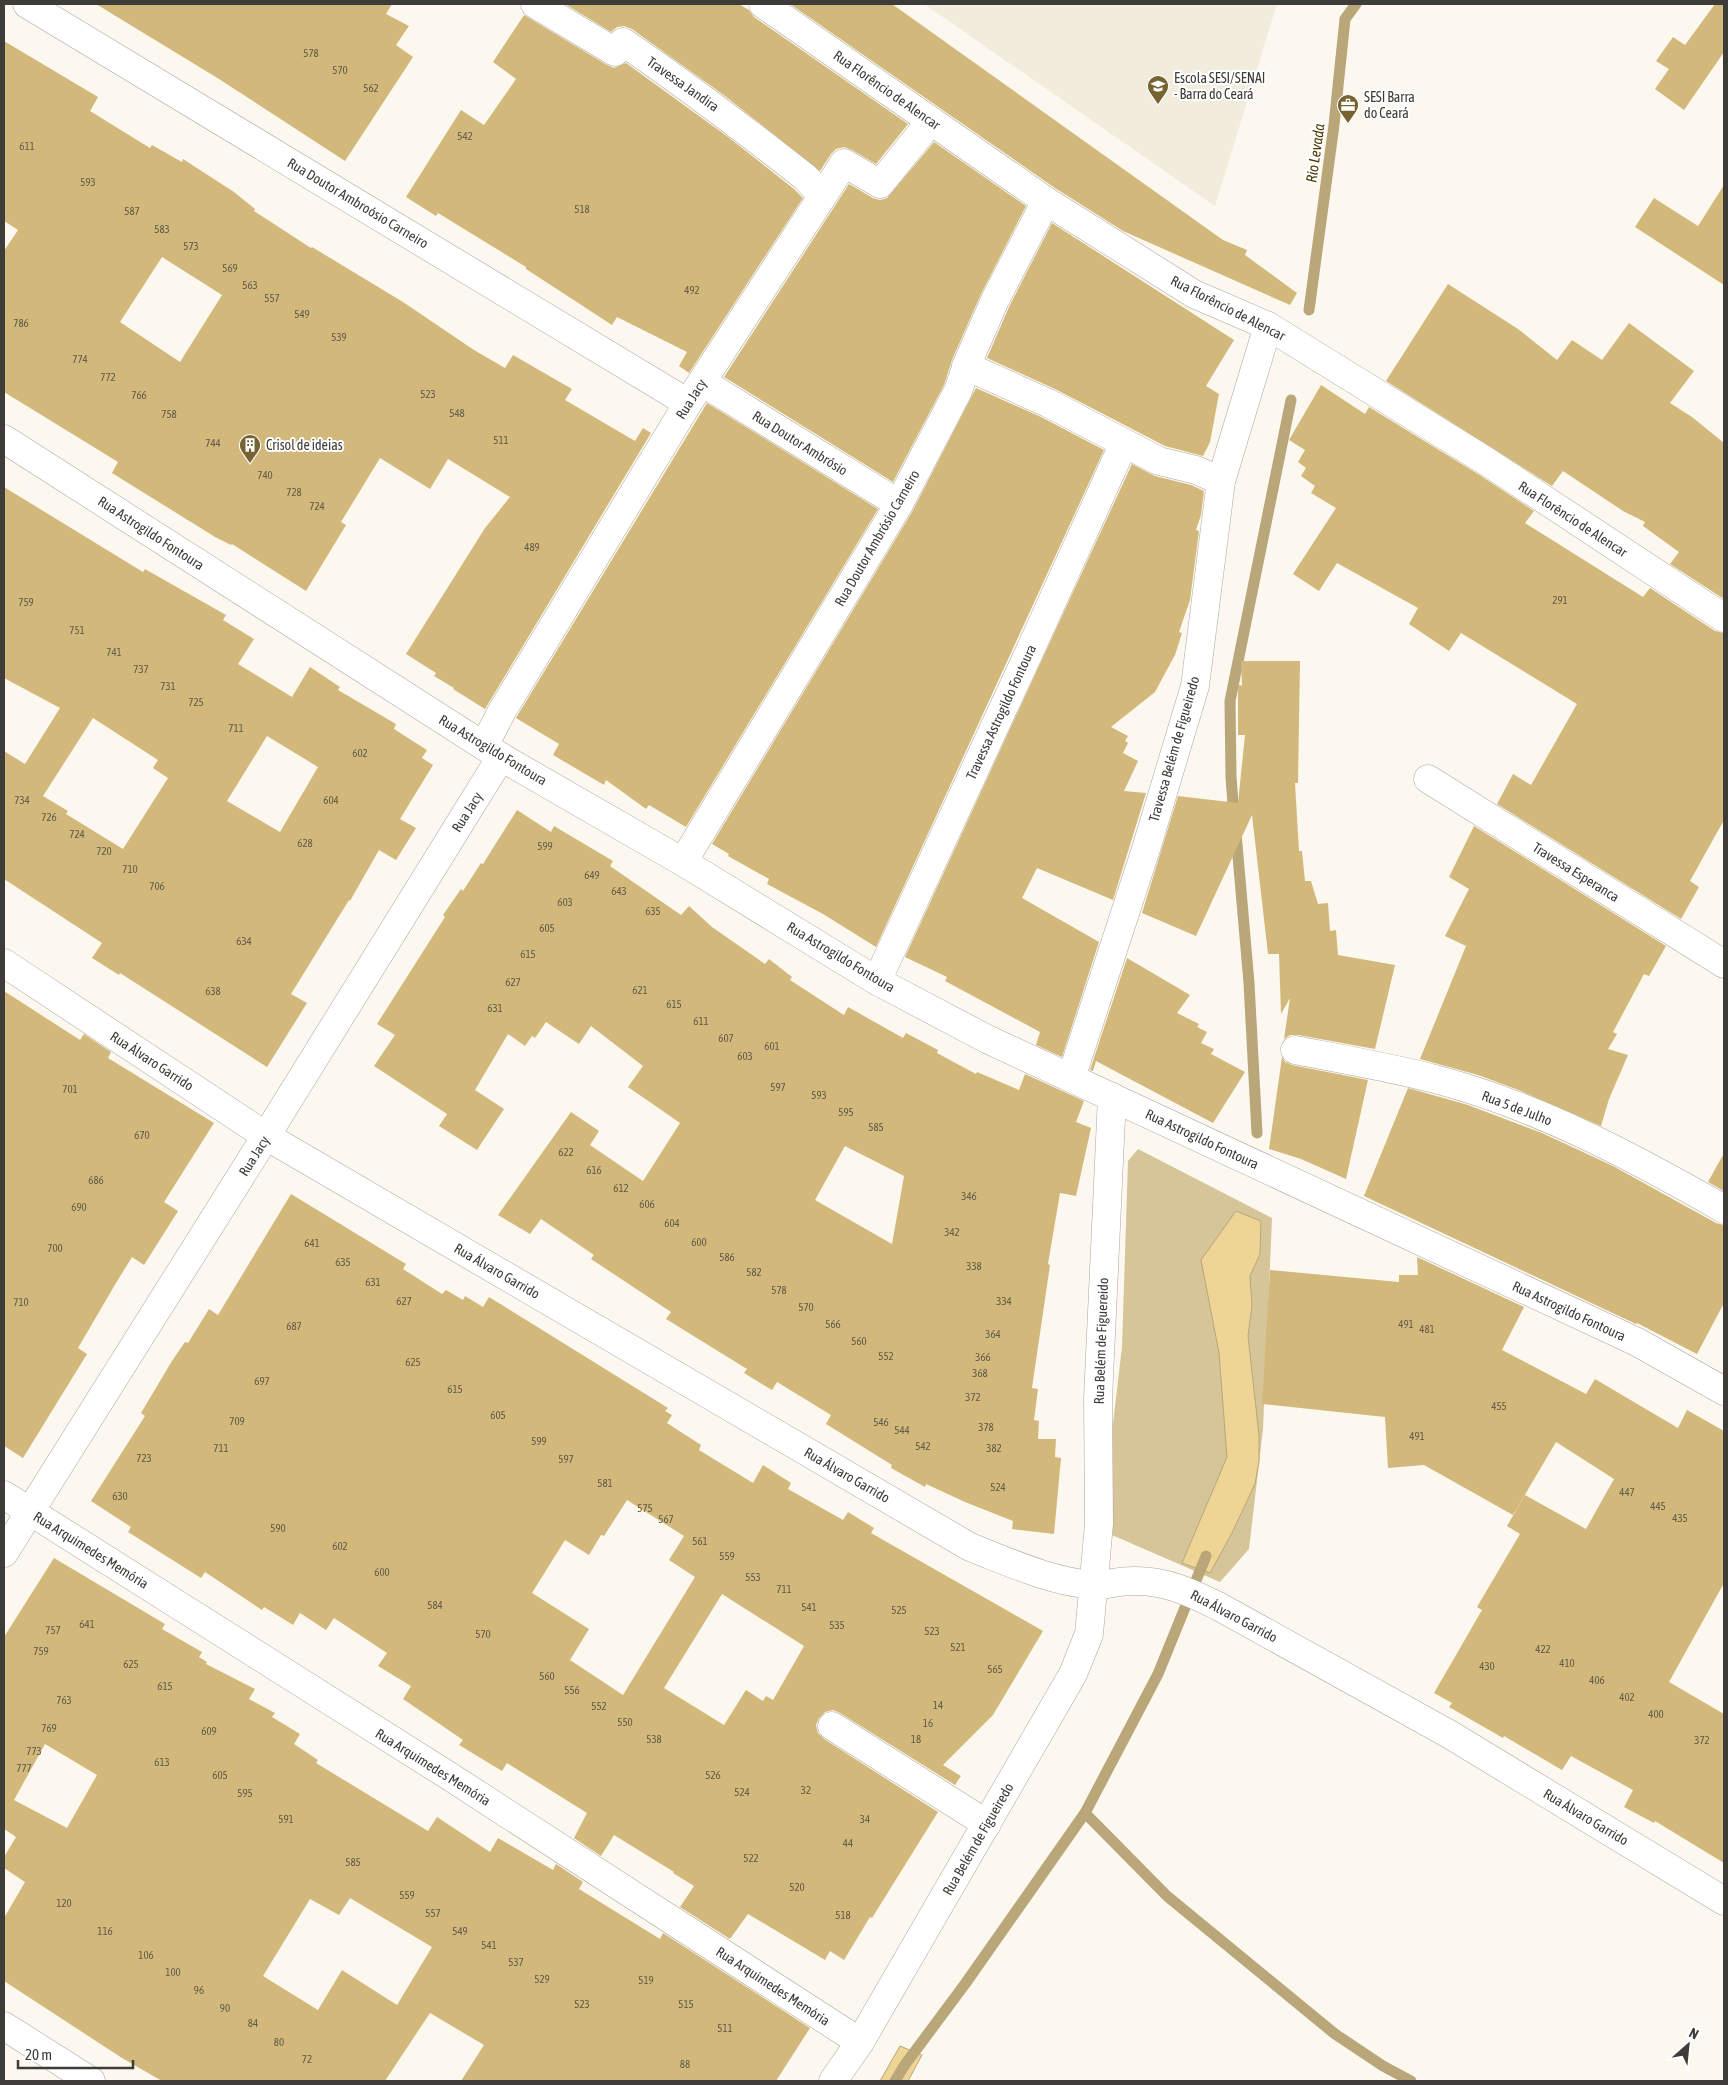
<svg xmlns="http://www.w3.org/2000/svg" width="1728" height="2085" viewBox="0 0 1728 2085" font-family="'Asap Condensed',sans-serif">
<rect width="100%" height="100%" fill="#fcf8ef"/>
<polygon fill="#f2ecdd" points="924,4 1277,4 1215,206"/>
<polygon fill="#d7c59a" points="1138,1149 1272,1218 1263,1429 1249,1549 1220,1582 1112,1535 1102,1517 1122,1347 1128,1161"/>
<g fill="#eed495" stroke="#b9a679">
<polygon points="1236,1211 1261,1221 1260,1254 1250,1276 1252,1306 1248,1336 1259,1435 1259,1461 1255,1484 1232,1533 1210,1573 1182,1563 1227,1457 1219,1353 1201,1260"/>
<polygon points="900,2046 922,2055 908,2081 880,2081"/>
</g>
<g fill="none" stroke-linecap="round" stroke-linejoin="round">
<g stroke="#b9a679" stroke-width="11">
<polyline points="1309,310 1334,125 1345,19 1356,4"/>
<polyline points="1234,817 1231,777 1230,701 1291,400"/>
<polyline points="1236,833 1249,983 1257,1133"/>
<polyline points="1085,1813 1167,1896 1335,2034 1383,2066 1411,2081"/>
<polyline points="895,2081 904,2066 965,1984 1085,1813 1158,1674 1206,1556"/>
</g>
</g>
<g fill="#d2b97b" fill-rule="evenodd">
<polygon points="96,4 392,4 386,14 409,26 396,45 413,57 345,161 219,79"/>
<polygon points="565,4 739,4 749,10 754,17 908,124 876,164 852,150 844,147 836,149 831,154 820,171 725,96 632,29 624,26 617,27 611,32"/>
<polygon points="790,4 892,4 1223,240 1247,250 1245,255 1297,293 1290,305 1123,231 1055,188"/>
<polygon points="1715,4 1724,4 1724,52 1684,110 1655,89 1669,69 1656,61 1673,37 1685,45"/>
<polygon points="524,15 607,65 614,68 626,63 728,137 794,189 803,198 689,373 679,366 687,352 617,317 612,325 526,269 526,267 438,213 436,216 406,197 461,110 484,125 516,79 493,62"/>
<path d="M4 41 98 97 90 111 150 148 152 145 182 162 183 159 234 192 255 209 254 211 311 248 312 247 403 302 474 350 505 368 513 355 572 389 565 400 635 441 643 428 651 433 485 709 453 689 454 688 434 676 436 673 406 654 485 528 510 497 448 459 430 489 380 458 341 522 346 525 306 591 232 544 231 545 215 537 112 473 118 462 4 392V251L18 230 4 221ZM162 257 222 295 180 362 120 322Z"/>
<polygon points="934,142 1026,206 981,294 952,360 944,385 893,482 724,377 849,184 873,198 880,200 887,198"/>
<polygon points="1724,185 1724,285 1635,227 1654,198 1698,226"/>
<polygon points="1052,223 1234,340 1206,386 1219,394 1210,442 1203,456 1165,446 1055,389 987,358 1009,307"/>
<polygon points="1448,284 1518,329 1557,360 1572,340 1602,360 1629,323 1694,371 1670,403 1692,417 1724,443 1724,599 1670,564 1679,552 1643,526 1645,522 1623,511 1563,471 1552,486 1386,381"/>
<polygon points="1321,385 1365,414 1369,407 1478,474 1534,511 1525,523 1643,597 1650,588 1715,631 1724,633 1724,820 1690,881 1699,887 1681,919 1497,804 1513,774 1531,785 1577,704 1461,633 1449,651 1409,624 1418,608 1337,563 1319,591 1293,574 1336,508 1311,493 1315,486 1301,476 1306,468 1298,462 1305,450 1289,440"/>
<polygon points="976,388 1041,417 1104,450 876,947 823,914 767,884 769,879 728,856 729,854 712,844 912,512"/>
<polygon points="707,403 878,509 686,827 649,805 646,809 606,780 604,785 553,755 559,744 516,718"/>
<polygon points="1132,464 1155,476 1191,485 1204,491 1201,515 1196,530 1199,531 1190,600 1179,632 1182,633 1175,655 1155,692 1111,727 1128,736 1125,741 1128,743 1123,753 1138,761 1124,791 1146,793 1113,900 1037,868 1022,898 1099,942 1062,1057 1036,1045 1040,1032 945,981 947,977 905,957"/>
<path d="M4 487 143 572 145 569 226 615 223 620 254 639 238 664 292 697 310 667 340 687 338 690 396 724 394 729 427 750 422 758 433 765 400 819 416 828 396 860 379 850 350 901 349 900 291 994 307 1003 267 1067 120 973 119 975 92 958 102 943 4 879V751L25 764 60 708 4 678ZM93 718 158 760 153 768 168 778 123 849 66 814 68 811 43 796ZM267 736 318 767 280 832 227 801Z"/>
<polygon points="1241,661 1300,661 1298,783 1295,783 1299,851 1302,851 1305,881 1311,881 1318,904 1328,903 1330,931 1336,930 1338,955 1395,965 1375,1049 1298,1035 1290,1035 1284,1039 1290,998 1281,1014 1279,954 1268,954 1252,815 1196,936 1142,913 1178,796 1238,803 1245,735 1238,735 1238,684 1242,686"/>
<path d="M517 810 551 832 554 826 613 861 610 866 681 915 689 906 712 927 765 964 769 959 792 977 790 980 844 1015 848 1007 903 1038 906 1033 938 1050 937 1053 976 1074 977 1072 1019 1090 1025 1074 1084 1101 1076 1122 1091 1128 1076 1196 1060 1193 1048 1264 1050 1265 1032 1388 1038 1389 1034 1420 1039 1421 1038 1439H1056L1055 1457 1061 1458 1054 1534 1012 1529 1013 1521 965 1502 926 1484 925 1487 891 1468 892 1465 826 1424 831 1415 777 1382 772 1390 744 1373 747 1369 666 1319 671 1312 591 1259 594 1255 541 1219 530 1234 498 1215 571 1112 599 1131 590 1145 643 1181 680 1123 628 1087 643 1066 591 1026 579 1044 546 1022 535 1038 532 1036 525 1046 508 1034 475 1090 504 1109 477 1150 439 1126 447 1114 374 1066 395 1035 377 1024 445 917 443 915 461 889 463 891 481 863 483 864ZM845 1146 904 1176 892 1244 815 1200Z"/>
<polygon points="1474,826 1666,946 1649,976 1644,974 1613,1032 1617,1034 1608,1049 1628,1055 1609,1099 1601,1126 1516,1089 1478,1075 1420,1059 1466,946 1445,936 1469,889 1449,877"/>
<polygon points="1127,958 1190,995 1177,1013 1199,1024 1197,1027 1207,1032 1201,1043 1214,1049 1211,1054 1245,1072 1213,1123 1096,1061 1093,1071 1090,1070"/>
<polygon points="4,991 80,1040 84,1034 111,1052 108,1058 214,1123 164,1202 178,1211 144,1265 132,1257 116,1283 78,1348 87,1354 23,1458 4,1446"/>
<polygon points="1282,1057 1285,1062 1292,1065 1368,1080 1346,1179 1301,1159 1269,1149"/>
<polygon points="1408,1088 1468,1105 1542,1133 1613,1166 1716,1223 1724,1225 1724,1303 1697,1354 1637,1323 1636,1324 1364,1196"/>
<polygon points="1724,1153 1724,1191 1708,1182"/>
<path d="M291 1194 406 1264 403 1269 442 1294 446 1290 463 1300 465 1296 483 1307 489 1297 668 1408 665 1411 672 1415 667 1423 701 1445 699 1450 753 1483 763 1465 791 1483 788 1489 843 1520 848 1512 874 1528 871 1533 1043 1631 993 1715 943 1765 961 1776 955 1785 840 1713 833 1710 825 1712 819 1718 816 1725 818 1733 824 1739 938 1812 872 1918 870 1917 844 1960 830 1951 825 1960 748 1914 730 1939 680 1907 694 1886 673 1873 674 1872 614 1835 601 1856 574 1838 587 1813 507 1763 502 1771 459 1745 463 1740 403 1699 411 1686 378 1666 387 1653 334 1618 326 1630 300 1613 293 1625 264 1607 262 1610 205 1572 201 1578 128 1532 131 1527 91 1501 145 1416 141 1413 172 1361 185 1342 188 1343 209 1309 218 1315ZM627 1500 684 1536 669 1560 695 1577 623 1695 570 1660 589 1629 532 1593 565 1540 589 1555 601 1535 604 1536ZM722 1594 804 1646 773 1700 766 1696 763 1701 746 1690 724 1725 664 1688Z"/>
<polygon points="1417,1257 1524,1307 1502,1350 1586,1394 1595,1379 1678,1428 1687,1410 1724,1431 1724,1583 1669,1682 1724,1714 1724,1863 1655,1821 1654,1823 1624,1807 1633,1790 1571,1756 1562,1770 1504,1736 1503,1738 1449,1707 1452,1703 1434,1693 1482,1610 1477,1607 1520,1534 1507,1526 1525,1495 1586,1529 1614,1479 1556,1442 1513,1515 1424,1465 1388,1468 1385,1417 1262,1404 1270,1270 1399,1282 1399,1275 1418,1275"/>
<path d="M54 1558 165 1624 162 1629 202 1652 199 1657 207 1662 206 1664 255 1689 249 1699 275 1713 272 1717 300 1734 294 1744 318 1760 316 1763 428 1831 437 1817 490 1852 498 1838 553 1870 556 1864 583 1882 579 1889 660 1939 663 1933 810 2028 776 2081H461L484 2045 430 2013 385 2081H162L122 2058 4 1981V1918L25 1882 4 1868V1857L16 1837 4 1829V1637ZM45 1744 97 1775 67 1828 14 1800ZM350 1898 432 1947 397 2005 342 1970 318 2010 263 1976 310 1899 339 1915Z"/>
</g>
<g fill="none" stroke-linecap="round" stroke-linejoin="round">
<g stroke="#aba79f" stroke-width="29">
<g id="minor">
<polyline points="27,4 688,403"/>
<path d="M535 4 615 52 623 42C686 85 745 130 805 177L816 189 820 198"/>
<polyline points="763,4 1046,201 1194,294 1268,326 1486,461 1724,618"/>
<polyline points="966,366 1048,403 1159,461 1196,470 1221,481"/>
<polyline points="702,382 899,504"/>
<polyline points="4,439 501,757 683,862 877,981 987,1039 1637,1342 1724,1391"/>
<polyline points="484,746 502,711 688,403 844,163 880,184 931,121"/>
<polyline points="1428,779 1724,964"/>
<polyline points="683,862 899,504 958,391 968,362 995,300 1046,201"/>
<path d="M4 963 266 1136 970 1547C1009 1562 1051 1582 1094 1585 1106 1585 1119 1581 1132 1581 1165 1580 1189 1592 1218 1606L1449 1734 1724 1901"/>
<polyline points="877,981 1032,646 1124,443"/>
<path d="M1295 1050C1342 1059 1389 1067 1435 1079 1538 1106 1633 1157 1724 1209"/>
<polyline points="1071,1078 1146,849 1195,686 1221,481 1268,326"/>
<polyline points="4,1495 449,1776 860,2042"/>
<polyline points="4,1553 266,1136 501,757"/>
<polyline points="832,1726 987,1824"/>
<polyline points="4,2026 91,2081"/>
<polyline points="833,2081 860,2042 1073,1674 1089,1634 1099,1524 1098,1399 1112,1097"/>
</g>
</g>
<use href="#minor" stroke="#fff" stroke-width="28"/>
</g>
<defs>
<g id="university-pin" transform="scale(1.125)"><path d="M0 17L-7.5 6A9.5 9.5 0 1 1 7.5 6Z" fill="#776332" stroke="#fff"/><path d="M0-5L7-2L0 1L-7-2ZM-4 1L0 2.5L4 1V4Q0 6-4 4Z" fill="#fff"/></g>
<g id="office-pin" transform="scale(1.125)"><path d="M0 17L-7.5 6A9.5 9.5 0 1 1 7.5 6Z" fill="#776332" stroke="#fff"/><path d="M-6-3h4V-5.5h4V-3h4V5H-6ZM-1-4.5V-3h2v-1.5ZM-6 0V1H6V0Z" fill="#fff"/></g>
<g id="building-pin" transform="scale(1.125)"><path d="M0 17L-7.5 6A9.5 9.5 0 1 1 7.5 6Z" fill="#776332" stroke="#fff"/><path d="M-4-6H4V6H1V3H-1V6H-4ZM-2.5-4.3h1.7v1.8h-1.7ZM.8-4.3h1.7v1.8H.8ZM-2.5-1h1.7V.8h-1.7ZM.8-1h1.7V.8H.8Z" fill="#fff"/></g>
</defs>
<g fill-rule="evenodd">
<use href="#university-pin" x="1158" y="86"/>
<use href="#office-pin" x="1348" y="105"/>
<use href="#building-pin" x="250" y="445"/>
</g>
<g text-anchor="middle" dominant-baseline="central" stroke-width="4" stroke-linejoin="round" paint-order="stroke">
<g font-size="11" fill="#625b49">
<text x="311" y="53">578</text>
<text x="340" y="70">570</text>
<text x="371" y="88">562</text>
<text x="465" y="136">542</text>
<text x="27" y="146">611</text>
<text x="88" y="182">593</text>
<text x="582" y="209">518</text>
<text x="132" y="211">587</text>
<text x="162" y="229">583</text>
<text x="191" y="246">573</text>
<text x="230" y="268">569</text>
<text x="250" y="285">563</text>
<text x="692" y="290">492</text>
<text x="272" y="298">557</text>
<text x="302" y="314">549</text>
<text x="21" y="323">786</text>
<text x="339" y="337">539</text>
<text x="80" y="359">774</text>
<text x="108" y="377">772</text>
<text x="428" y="394">523</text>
<text x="139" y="395">766</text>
<text x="457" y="413">548</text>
<text x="169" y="414">758</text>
<text x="501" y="440">511</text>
<text x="213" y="443">744</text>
<text x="265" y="475">740</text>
<text x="294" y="492">728</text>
<text x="317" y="506">724</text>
<text x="532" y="547">489</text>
<text x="1560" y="600">291</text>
<text x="26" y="602">759</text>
<text x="77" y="630">751</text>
<text x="114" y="652">741</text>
<text x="141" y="669">737</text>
<text x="168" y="686">731</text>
<text x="196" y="702">725</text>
<text x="236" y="728">711</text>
<text x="360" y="753">602</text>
<text x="22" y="800">734</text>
<text x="331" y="800">604</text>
<text x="49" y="817">726</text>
<text x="77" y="834">724</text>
<text x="305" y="843">628</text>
<text x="545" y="846">599</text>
<text x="104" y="851">720</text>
<text x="130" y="869">710</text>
<text x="592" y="875">649</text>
<text x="157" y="886">706</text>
<text x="619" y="891">643</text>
<text x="565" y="902">603</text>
<text x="653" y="911">635</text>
<text x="547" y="928">605</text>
<text x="244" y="941">634</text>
<text x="528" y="954">615</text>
<text x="513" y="982">627</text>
<text x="640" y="990">621</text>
<text x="213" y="991">638</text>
<text x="674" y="1004">615</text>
<text x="495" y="1008">631</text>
<text x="701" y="1021">611</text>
<text x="726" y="1038">607</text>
<text x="772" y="1046">601</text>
<text x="745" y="1056">603</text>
<text x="778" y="1087">597</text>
<text x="70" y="1089">701</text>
<text x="819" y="1095">593</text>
<text x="846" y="1112">595</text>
<text x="876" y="1127">585</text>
<text x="142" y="1135">670</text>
<text x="566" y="1152">622</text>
<text x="594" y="1170">616</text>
<text x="96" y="1180">686</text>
<text x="621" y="1188">612</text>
<text x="969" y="1196">346</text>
<text x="647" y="1204">606</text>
<text x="79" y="1207">690</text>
<text x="672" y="1223">604</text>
<text x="952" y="1232">342</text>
<text x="699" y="1242">600</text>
<text x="312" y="1243">641</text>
<text x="55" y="1248">700</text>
<text x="727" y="1257">586</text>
<text x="343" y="1262">635</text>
<text x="974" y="1266">338</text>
<text x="754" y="1272">582</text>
<text x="373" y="1282">631</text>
<text x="779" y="1290">578</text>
<text x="404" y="1301">627</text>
<text x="1004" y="1301">334</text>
<text x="21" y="1302">710</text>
<text x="806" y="1307">570</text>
<text x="833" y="1324">566</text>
<text x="1406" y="1324">491</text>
<text x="294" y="1326">687</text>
<text x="1427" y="1329">481</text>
<text x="993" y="1334">364</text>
<text x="859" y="1341">560</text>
<text x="886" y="1356">552</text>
<text x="983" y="1357">366</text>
<text x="413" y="1362">625</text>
<text x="980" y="1373">368</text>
<text x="262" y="1381">697</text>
<text x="455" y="1389">615</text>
<text x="973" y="1397">372</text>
<text x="1499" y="1406">455</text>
<text x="498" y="1415">605</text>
<text x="237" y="1421">709</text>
<text x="881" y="1422">546</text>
<text x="986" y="1427">378</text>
<text x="902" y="1430">544</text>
<text x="1417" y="1436">491</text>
<text x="539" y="1441">599</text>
<text x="923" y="1446">542</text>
<text x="221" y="1448">711</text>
<text x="994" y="1448">382</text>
<text x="144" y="1458">723</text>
<text x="566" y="1459">597</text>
<text x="605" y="1483">581</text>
<text x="998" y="1487">524</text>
<text x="1627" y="1492">447</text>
<text x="120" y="1496">630</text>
<text x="1658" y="1506">445</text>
<text x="645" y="1508">575</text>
<text x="1680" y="1518">435</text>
<text x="666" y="1519">567</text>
<text x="278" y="1528">590</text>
<text x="700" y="1541">561</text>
<text x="340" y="1546">602</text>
<text x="727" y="1556">559</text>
<text x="382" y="1572">600</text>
<text x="753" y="1577">553</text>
<text x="784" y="1589">711</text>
<text x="435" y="1605">584</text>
<text x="809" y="1607">541</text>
<text x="899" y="1610">525</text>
<text x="87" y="1624">641</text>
<text x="837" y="1625">535</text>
<text x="53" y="1630">757</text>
<text x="932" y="1631">523</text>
<text x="483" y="1634">570</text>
<text x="958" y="1647">521</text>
<text x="1543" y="1649">422</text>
<text x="41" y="1651">759</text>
<text x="1567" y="1663">410</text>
<text x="131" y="1664">625</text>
<text x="1487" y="1666">430</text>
<text x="995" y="1669">565</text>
<text x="547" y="1676">560</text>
<text x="1597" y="1680">406</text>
<text x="165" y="1686">615</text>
<text x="572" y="1690">556</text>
<text x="1627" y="1697">402</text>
<text x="64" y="1700">763</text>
<text x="938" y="1705">14</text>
<text x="599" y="1706">552</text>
<text x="1656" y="1714">400</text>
<text x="625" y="1722">550</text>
<text x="928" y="1723">16</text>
<text x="49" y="1728">769</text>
<text x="209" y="1731">609</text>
<text x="654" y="1739">538</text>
<text x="916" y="1739">18</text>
<text x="1702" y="1740">372</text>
<text x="34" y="1751">773</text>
<text x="162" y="1762">613</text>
<text x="24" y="1768">777</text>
<text x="220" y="1775">605</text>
<text x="713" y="1775">526</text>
<text x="806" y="1790">32</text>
<text x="742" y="1792">524</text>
<text x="245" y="1793">595</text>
<text x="286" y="1819">591</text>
<text x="865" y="1819">34</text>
<text x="848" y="1843">44</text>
<text x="751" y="1858">522</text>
<text x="353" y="1862">585</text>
<text x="797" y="1887">520</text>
<text x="407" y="1895">559</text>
<text x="64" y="1903">120</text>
<text x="433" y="1913">557</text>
<text x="843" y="1915">518</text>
<text x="105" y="1931">116</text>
<text x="460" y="1931">549</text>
<text x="489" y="1945">541</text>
<text x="146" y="1955">106</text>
<text x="516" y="1962">537</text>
<text x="173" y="1972">100</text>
<text x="542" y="1979">529</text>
<text x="646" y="1980">519</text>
<text x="199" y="1990">96</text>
<text x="582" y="2004">523</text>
<text x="686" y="2004">515</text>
<text x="225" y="2008">90</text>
<text x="253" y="2023">84</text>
<text x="725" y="2028">511</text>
<text x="279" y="2042">80</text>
<text x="307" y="2059">72</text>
<text x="685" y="2064">88</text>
</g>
<g font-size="14" fill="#3d3c38" stroke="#fff" text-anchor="start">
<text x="1174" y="78">Escola SESI/SENAI<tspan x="1174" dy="16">- Barra do Ceará</tspan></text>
<text x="1364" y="97">SESI Barra<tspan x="1364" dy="16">do Ceará</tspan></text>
<text x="266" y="445">Crisol de ideias</text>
</g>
<g font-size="14" fill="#3d3c38" stroke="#fff">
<text transform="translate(683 84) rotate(35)">Travessa Jandira</text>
<text transform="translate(887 90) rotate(35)">Rua Florêncio de Alencar</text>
<text transform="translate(358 203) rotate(31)">Rua Doutor Ambroósio Carneiro</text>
<text transform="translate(1228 308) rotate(27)">Rua Florêncio de Alencar</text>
<text transform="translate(691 399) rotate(-58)">Rua Jacy</text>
<text transform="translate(800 443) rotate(32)">Rua Doutor Ambrósio</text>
<text transform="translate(1573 519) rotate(33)">Rua Florêncio de Alencar</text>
<text transform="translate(151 533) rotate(33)">Rua Astrogildo Fontoura</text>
<text transform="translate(877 538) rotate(-60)">Rua Doutor Ambrósio Carneiro</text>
<text transform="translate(1001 712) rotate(-65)">Travessa Astrogildo Fontoura</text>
<text transform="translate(1174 749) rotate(-74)">Travessa Belém de Figueiredo</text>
<text transform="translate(493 750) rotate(31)">Rua Astrogildo Fontoura</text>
<text transform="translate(467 812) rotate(-58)">Rua Jacy</text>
<text transform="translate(1576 872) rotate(32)">Travessa Esperanca</text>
<text transform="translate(841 957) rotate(31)">Rua Astrogildo Fontoura</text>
<text transform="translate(152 1061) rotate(33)">Rua Álvaro Garrido</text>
<text transform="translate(1517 1108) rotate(21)">Rua 5 de Julho</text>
<text transform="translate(1202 1139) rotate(25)">Rua Astrogildo Fontoura</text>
<text transform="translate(254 1156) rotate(-58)">Rua Jacy</text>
<text transform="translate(497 1271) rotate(30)">Rua Álvaro Garrido</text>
<text transform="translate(1569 1311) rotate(25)">Rua Astrogildo Fontoura</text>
<text transform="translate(1101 1341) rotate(-88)">Rua Belém de Figuereido</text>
<text transform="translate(847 1475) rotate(30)">Rua Álvaro Garrido</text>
<text transform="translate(91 1550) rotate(32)">Rua Arquimedes Memória</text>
<text transform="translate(1234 1616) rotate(28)">Rua Álvaro Garrido</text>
<text transform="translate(433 1767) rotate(32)">Rua Arquimedes Memória</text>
<text transform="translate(1586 1817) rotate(31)">Rua Álvaro Garrido</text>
<text transform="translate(978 1839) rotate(-60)">Rua Belém de Figueiredo</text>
<text transform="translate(773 1986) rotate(33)">Rua Arquimedes Memória</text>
</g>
<g font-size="15" font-style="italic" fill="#493804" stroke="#fff">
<text transform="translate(1315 153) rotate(-82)">Rio Levada</text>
</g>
</g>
<rect width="1728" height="2085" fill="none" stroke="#3d3c38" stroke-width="10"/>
<g transform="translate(1688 2045) rotate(27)" stroke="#ffffff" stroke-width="4" paint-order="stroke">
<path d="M0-4L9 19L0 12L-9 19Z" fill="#3d3c38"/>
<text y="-8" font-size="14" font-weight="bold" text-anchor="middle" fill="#3d3c38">N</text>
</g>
<path d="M18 2060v8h115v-8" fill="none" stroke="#3d3c38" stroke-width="2.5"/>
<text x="25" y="2060" font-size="15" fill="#3d3c38" stroke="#ffffff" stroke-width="4" paint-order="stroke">20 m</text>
</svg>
